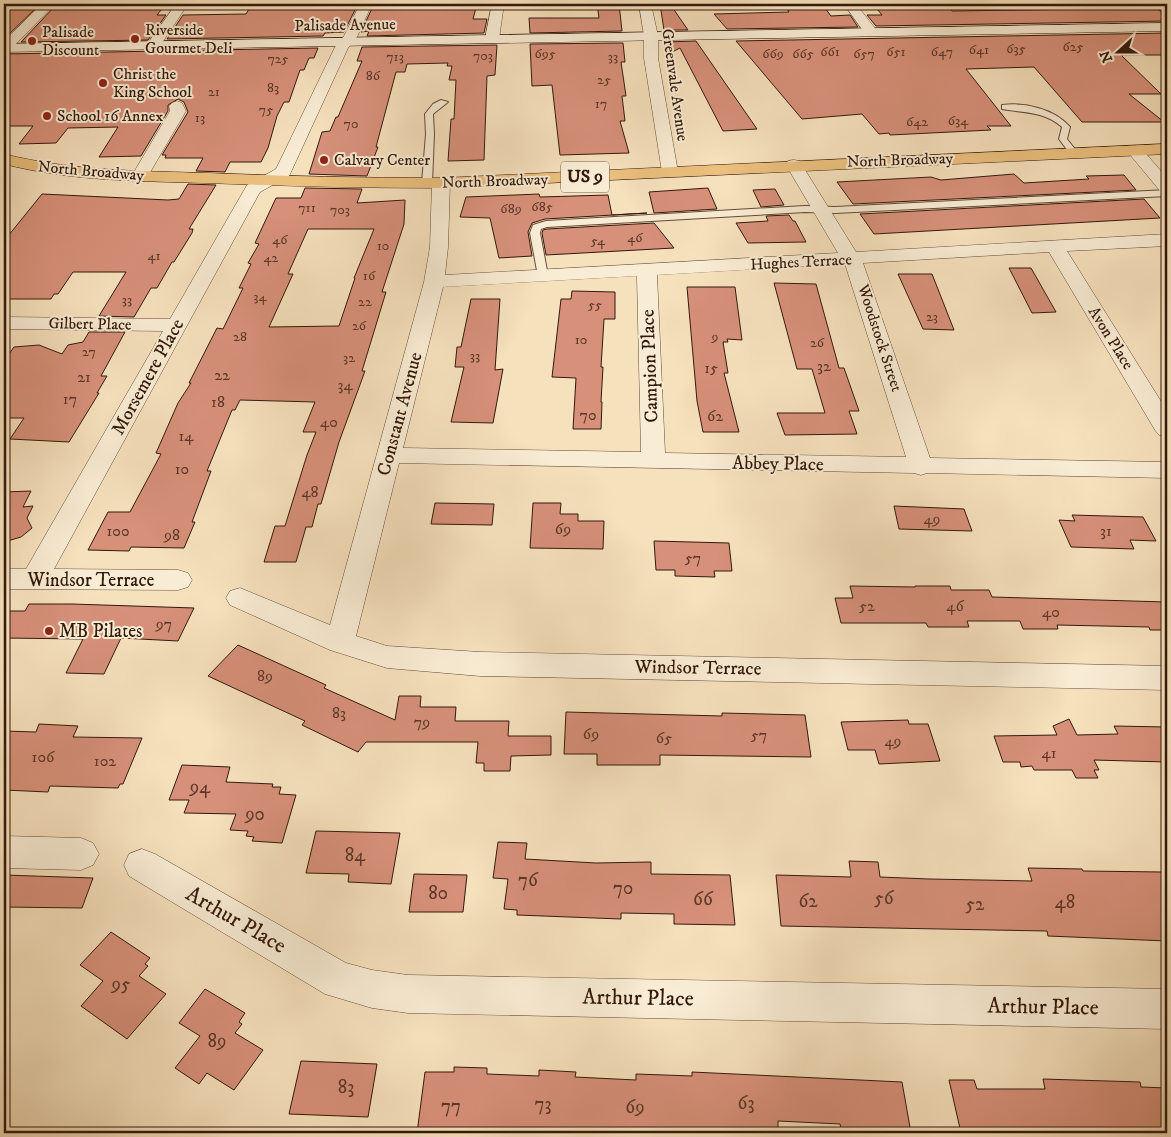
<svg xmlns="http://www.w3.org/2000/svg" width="1171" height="1137" viewBox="0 0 1171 1137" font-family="'IM FELL DW Pica',serif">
<rect width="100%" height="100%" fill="#f6e1bd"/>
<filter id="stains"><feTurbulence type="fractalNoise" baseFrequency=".004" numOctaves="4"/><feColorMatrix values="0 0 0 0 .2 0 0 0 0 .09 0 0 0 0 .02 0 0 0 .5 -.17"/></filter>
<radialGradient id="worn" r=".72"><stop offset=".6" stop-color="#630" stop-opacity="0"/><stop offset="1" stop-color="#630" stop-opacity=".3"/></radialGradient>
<g fill="#d7907a" stroke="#33190a" fill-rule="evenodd">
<polygon points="166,4 157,15 166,15 148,40 21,42 55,6"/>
<polygon points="252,4 358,4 344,32 325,33 323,36 167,39 183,15 246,14"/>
<polygon points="374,4 477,4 473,19 487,19 484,33 367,36 369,31 361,32"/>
<polygon points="597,4 619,4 622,31 530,33 529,18 599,18"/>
<polygon points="660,4 670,4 688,30 664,30"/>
<polygon points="784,4 822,4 831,16 850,15 858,27 727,29 714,14 789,12"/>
<polygon points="873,4 946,4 952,11 1156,8 1167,15 1167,21 876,26 867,15 882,15"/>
<polygon points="4,7 37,7 4,39"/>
<polygon points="1167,33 1167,55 1121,55 1161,94 1129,94 1164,122 1082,122 1034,67 966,69 1011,126 987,126 991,130 890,135 889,133 879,134 862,114 802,119 736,41"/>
<polygon points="696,41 757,129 723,131 680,48 670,53 666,42"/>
<polygon points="623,43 625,62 621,62 626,96 622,96 625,121 620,121 629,153 560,155 552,85 532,86 530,44"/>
<polygon points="497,45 495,75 487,76 484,160 448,161 451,119 454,119 456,80 449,80 452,66 447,66 448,63 407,64 405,72 396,72 376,147 378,147 367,176 309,174 322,132 330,131 336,117 338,117 362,61 357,61 362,47"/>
<polygon points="318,48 314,58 309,58 304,70 300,70 289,102 284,102 277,116 268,148 261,162 230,162 225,172 196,171 203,158 165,158 166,155 162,155 188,112 184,102 178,99 168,105 168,111 141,156 99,157 118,127 68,128 56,143 19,144 33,126 4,126 4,54"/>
<polygon points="1014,174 1024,183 1089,179 1086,176 1124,175 1136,190 853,204 837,182 931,177 941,180"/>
<polygon points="188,184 216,185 189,229 193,229 192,233 174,262 172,262 157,288 151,288 134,317 99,316 126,272 73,272 58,294 54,294 51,299 4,299 4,241 42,194 168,200 179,199"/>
<path d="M305 188 362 189 357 203 405 200 404 224 382 292H386L362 371H365L339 442 321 504H318L312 527H306L296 562H264L275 526H285L307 455 316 432H303L315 402 240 400 235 410H232L207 471H211L192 522H195L184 548 131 547 129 551 88 550 108 512H130L161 454 156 453 178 403 191 383H189L217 328 223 329 243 288H239L251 264 248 263 259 244 255 243 276 198H301ZM308 229H374L354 278H355L339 326 269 327 293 274H288Z"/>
<polygon points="708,188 717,209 654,213 649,192"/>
<polygon points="775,189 784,205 761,207 753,190"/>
<polygon points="539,194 540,197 608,195 612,215 647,213 545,219 532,223 528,232 532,256 499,258 490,218 460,217 466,197"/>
<polygon points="1144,199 1160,218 874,234 860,214"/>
<polygon points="789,215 793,221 795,221 806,242 748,243 736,223 768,221 766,216"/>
<polygon points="654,223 674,248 546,255 542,233 543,230 547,229"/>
<polygon points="1009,268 1031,268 1056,312 1032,313"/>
<polygon points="898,274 932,274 954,330 923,329"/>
<polygon points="774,283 816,284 839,368 844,368 859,411 849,411 857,434 785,435 777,413 825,413 812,369 797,369"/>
<polygon points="687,287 735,287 742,340 727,339 728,342 723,342 728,373 724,373 739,432 703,432 697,401"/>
<polygon points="572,291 615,292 615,319 604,319 601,367 603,367 601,402 602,402 601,429 573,429 576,378 552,377 561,299 571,299"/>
<polygon points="471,299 500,299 495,370 503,369 493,423 451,422 464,367 455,367 457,347 461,347"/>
<polygon points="89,332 125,332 101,376 107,376 97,393 99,393 69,442 10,439 24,418 4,418 4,361 14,347 39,345 62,354 68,345 83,342"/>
<polygon points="31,491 23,507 33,506 27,518 32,528 21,537 4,542 4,492"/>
<polygon points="435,503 494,504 492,525 431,524"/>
<polygon points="533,503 561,503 560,514 578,514 578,521 604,521 603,549 530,548"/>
<polygon points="894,506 964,509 972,531 899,529"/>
<polygon points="1072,515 1143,517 1156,541 1130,540 1134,549 1071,547 1059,520 1075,521"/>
<polygon points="654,541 729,543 732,571 714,571 715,577 675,576 675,570 656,570"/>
<polygon points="850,586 915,587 915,586 950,586 951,590 989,590 992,597 1167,602 1167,630 1150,630 1149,627 1057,625 1058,629 1023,629 1020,621 967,621 969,627 928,627 926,623 841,623 835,598 853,598"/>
<polygon points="29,604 72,604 194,608 178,641 121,638 104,674 66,673 83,639 4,638 4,611 25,611"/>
<polygon points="238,645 326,685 324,688 395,720 399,696 421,696 420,707 456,707 455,721 509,721 508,736 551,736 551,755 511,756 510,771 484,771 484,763 476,763 478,742 366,742 358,752 302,725 305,721 208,676"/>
<polygon points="566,712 722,716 722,713 805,715 811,757 660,755 660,765 597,765 597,754 564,754"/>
<polygon points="1069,719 1077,735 1118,734 1114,726 1167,727 1167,762 1094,760 1099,770 1094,770 1098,778 1076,778 1072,770 1034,770 1032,766 1021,767 1020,762 1003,762 994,736 1057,735 1053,726"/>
<polygon points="908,720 909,724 928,724 940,761 879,764 875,750 848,750 841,722"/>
<polygon points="39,724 78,726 73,737 142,738 123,784 120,784 118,788 50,786 48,792 4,790 4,731 36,732"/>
<polygon points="182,765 230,767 226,782 273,784 272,787 281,787 279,794 296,795 282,843 252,841 254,837 246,836 248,831 230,830 236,814 184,813 189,800 169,800"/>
<polygon points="316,831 400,833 391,884 348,882 349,874 306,873"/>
<polygon points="498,842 527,843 525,859 596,863 651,862 651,874 730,875 735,925 674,924 674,914 621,913 621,919 517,915 517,910 504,909 508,879 493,878"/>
<polygon points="849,861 878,862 880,877 929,879 1032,881 1028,868 1082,869 1083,871 1162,872 1167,885 1167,941 1048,936 1047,931 781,926 776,875 851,877"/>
<polygon points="414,874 467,875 463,912 409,912"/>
<polygon points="4,875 93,878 82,908 4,907"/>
<polygon points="111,932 150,958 145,964 148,966 139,976 166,994 127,1039 81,1006 103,981 80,965"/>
<polygon points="205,989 245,1013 239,1022 242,1024 235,1033 263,1050 234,1090 207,1073 199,1084 175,1068 200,1036 179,1023"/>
<polygon points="301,1061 377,1064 368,1117 289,1114"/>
<polygon points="454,1067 487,1068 487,1074 539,1076 539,1070 576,1072 575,1077 636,1080 636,1074 692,1076 692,1072 902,1082 911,1133 842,1133 840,1124 778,1121 778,1133 417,1133 425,1072 454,1072"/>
<polygon points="1043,1079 1140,1082 1141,1087 1167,1088 1167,1133 961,1133 949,1080 974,1080 977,1089 1045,1089"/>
</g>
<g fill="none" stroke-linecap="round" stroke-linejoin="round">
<g stroke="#644b37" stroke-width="2">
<g id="lane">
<polygon points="441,100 448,102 433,114 434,134 432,183 427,186 422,183 426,134 425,114 433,104"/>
<path d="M1002 105C1025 102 1055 109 1070 127L1067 139 1078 153 1074 156 1071 155 1059 139 1062 127C1044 111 1024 113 1002 109Z"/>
<polygon points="1167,190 1167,196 835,213 805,212 547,227 541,229 540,233 548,276 543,279 538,276 530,233 533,225 546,221 805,206 835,207"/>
</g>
</g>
<g stroke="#644b37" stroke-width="1">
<g id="street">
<polygon points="42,4 55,4 9,51 4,52 4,41"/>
<polygon points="176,4 188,4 158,49 148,49 146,46"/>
<polygon points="360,4 372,4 357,37 348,48 291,172 289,176 260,192 54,569 178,570 188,573 192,580 188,587 178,590 4,589 4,569 26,569 163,331 4,329 4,317 170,319 247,185 276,169 335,47 344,36"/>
<polygon points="492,4 504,4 499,39 492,43 485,39"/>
<polygon points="639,4 651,4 658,36 658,58 678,172 676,176 664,176 662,172 644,58 644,36"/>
<polygon points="844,4 856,4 878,32 876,35 866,35"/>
<polygon points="177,101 182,103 186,111 145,181 133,181 131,177 170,111 169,106 172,103"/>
<polygon points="1135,146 1141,148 1167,178 1167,193 1161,192 1127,151 1129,148"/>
<path d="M794 160 800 161 802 165 856 252 1167 234V246L1067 251 1167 411V437L1159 435 1155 430 1049 252 863 263 930 458 1167 462V478L927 473 921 475 914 473 399 463 356 636 387 646 480 652 1167 666V690L480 676 387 668 330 650 230 605 226 598 230 591 240 588 330 625 424 282 430 247 432 183 435 179 441 178 447 179 450 183 448 247 445 275 838 253 786 165 788 161ZM845 264 906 457 665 453 657 275ZM637 276 641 452 403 448 443 287Z"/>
<polygon points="4,836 81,838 93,843 99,854 93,865 81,870 4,868"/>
<polygon points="142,849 155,854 346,963 372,970 408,975 1167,989 1167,1029 408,1013 372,1008 325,994 129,876 124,865 129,854"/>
</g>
</g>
<g stroke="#33190a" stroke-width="1">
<polygon id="secondary" points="1167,23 1167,31 4,52 4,44"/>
</g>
<g stroke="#33190a" stroke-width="1">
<path id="primary" d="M1167 144V154L441 188C363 188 285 186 206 183 138 181 70 181 4 164V154C72 171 139 171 208 173 286 176 363 178 441 178Z"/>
</g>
<use href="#lane" fill="#f9ecd4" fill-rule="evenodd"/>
<use href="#street" fill="#f9ecd4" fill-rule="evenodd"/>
<use href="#secondary" fill="#f9ecd4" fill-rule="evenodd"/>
<use href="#primary" fill="#ebc07e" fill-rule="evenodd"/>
</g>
<g fill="#8f2418" stroke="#f9ecd4" stroke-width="2">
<circle cx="135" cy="39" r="5"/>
<circle cx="32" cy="41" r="5"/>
<circle cx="103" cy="83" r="5"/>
<circle cx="47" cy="116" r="5"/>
<circle cx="324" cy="160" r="5"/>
<circle cx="49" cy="631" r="5"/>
</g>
<g text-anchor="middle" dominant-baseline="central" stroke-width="4" stroke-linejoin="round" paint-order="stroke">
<g font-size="14" fill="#5c3726">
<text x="1073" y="47">625</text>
<text x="1016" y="49">635</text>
<text x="979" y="50">641</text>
<text x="830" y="52">661</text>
<text x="896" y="52">651</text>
<text x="942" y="52">647</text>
<text x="545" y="54">695</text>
<text x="773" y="54">669</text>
<text x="803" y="54">665</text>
<text x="864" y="54">657</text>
<text x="483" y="56">703</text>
<text x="395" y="57">713</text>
<text x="613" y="57">33</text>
<text x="278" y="59">725</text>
<text x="373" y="76">86</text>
<text x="604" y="80">25</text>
<text x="273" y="88">83</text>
<text x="214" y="92">21</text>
<text x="601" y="104">17</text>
<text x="266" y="110">75</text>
<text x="200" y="118">13</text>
<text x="958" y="121">634</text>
<text x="917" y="122">642</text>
<text x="351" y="124">70</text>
<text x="542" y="207">685</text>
<text x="307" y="208">711</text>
<text x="511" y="209">689</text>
<text x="340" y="210">703</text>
<text x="635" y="238">46</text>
<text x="280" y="240">46</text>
<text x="598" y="241">54</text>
<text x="383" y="246">10</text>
<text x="154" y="256">41</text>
<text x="271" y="258">42</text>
<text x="369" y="276">16</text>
<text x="260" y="297">34</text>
<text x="127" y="300">33</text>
<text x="365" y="302">22</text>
<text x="595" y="305">55</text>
<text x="932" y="317">23</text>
<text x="359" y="326">26</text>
<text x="240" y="337">28</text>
<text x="715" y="337">9</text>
<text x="581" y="340">10</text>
<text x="817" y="343">26</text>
<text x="89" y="352">27</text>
<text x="475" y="356">33</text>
<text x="349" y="358">32</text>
</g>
<g font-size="16" fill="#33190a" stroke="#f9ecd4">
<text transform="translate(345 25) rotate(-1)">Palisade Avenue</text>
<text transform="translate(675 85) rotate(82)">Greenvale Avenue</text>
<text transform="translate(900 160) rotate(-2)">North Broadway</text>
<text transform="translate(91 171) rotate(5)">North Broadway</text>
<text transform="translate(495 181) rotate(-2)">North Broadway</text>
<text transform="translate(801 262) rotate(-3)">Hughes Terrace</text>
<text transform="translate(90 324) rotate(1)">Gilbert Place</text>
<text transform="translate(880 338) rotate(72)">Woodstock Street</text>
<text transform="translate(1111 338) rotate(58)">Avon Place</text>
</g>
<g font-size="16" fill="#33190a" stroke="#f9ecd4" text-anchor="start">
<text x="145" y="30">Riverside<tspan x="145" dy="18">Gourmet Deli</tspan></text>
<text x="42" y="32">Palisade<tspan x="42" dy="18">Discount</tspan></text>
<text x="113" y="74">Christ the<tspan x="113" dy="18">King School</tspan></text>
<text x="57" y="116">School 16 Annex</text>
<text x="334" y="160">Calvary Center</text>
</g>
<g font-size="16" fill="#5c3726">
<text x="824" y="366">32</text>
<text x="711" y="368">15</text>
<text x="222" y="375">22</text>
<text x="84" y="377">21</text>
<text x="345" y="385">34</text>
<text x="70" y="399">17</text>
<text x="218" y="402">18</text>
<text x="588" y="415">70</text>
<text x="715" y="416">62</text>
<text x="329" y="422">40</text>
<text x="186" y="436">14</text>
<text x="182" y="469">10</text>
<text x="310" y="492">48</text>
<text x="932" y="519">49</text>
<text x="563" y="529">69</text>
<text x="118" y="531">100</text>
<text x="1106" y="531">31</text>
<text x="172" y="535">98</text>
<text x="693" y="558">57</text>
<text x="867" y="606">52</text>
<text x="955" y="606">46</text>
<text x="1051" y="612">40</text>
<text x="164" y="624">97</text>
<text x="265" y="676">89</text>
<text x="339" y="713">83</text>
<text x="422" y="722">79</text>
<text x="591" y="734">69</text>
<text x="759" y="735">57</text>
<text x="664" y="738">65</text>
<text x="893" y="741">49</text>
<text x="1049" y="753">41</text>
<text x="43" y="757">106</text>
<text x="105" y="761">102</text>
</g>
<rect fill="#f9ecd4" stroke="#6e5847" stroke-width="1" x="561" y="161.5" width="48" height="31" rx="4"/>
<g font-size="18" font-weight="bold" fill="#33190a">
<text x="585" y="177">US 9</text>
</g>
<g font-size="19" fill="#33190a" stroke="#f9ecd4">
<text transform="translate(650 366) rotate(-92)">Campion Place</text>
<text transform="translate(148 377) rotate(-61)">Morsemere Place</text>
<text transform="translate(400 414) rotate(-75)">Constant Avenue</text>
<text transform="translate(778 464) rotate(1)">Abbey Place</text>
<text x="91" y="580">Windsor Terrace</text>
<text transform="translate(698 668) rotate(1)">Windsor Terrace</text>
</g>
<g font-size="19" fill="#33190a" stroke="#f9ecd4" text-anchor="start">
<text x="59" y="631">MB Pilates</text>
</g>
<g font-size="19" fill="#5c3726">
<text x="200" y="787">94</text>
<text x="255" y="814">90</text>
<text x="355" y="855">84</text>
<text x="528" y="880">76</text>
<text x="623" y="888">70</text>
<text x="438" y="893">80</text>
<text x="884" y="898">56</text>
<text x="703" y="899">66</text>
<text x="808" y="901">62</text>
<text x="1065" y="902">48</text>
<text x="975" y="904">52</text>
<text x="121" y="984">95</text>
<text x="217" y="1041">89</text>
<text x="346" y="1087">83</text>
<text x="746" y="1103">63</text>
<text x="543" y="1104">73</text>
<text x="451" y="1106">77</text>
<text x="635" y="1107">69</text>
</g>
<g font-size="22" fill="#33190a" stroke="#f9ecd4">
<text transform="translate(236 920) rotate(30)">Arthur Place</text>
<text transform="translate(638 998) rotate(1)">Arthur Place</text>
<text transform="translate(1043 1007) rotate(1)">Arthur Place</text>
</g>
</g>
<rect width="1171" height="1137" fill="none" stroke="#f6e1bd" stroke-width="20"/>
<rect x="5" y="5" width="1161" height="1127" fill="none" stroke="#33190a" stroke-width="2.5"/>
<rect x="10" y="10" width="1151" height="1117" fill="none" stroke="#33190a"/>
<g transform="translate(1118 52) rotate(249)" stroke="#f9ecd4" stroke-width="4" paint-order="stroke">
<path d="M0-4L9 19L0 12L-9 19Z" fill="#33190a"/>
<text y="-8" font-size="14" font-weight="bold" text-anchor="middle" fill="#33190a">N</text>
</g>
<rect width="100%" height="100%" filter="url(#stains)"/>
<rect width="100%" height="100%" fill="url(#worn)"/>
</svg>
